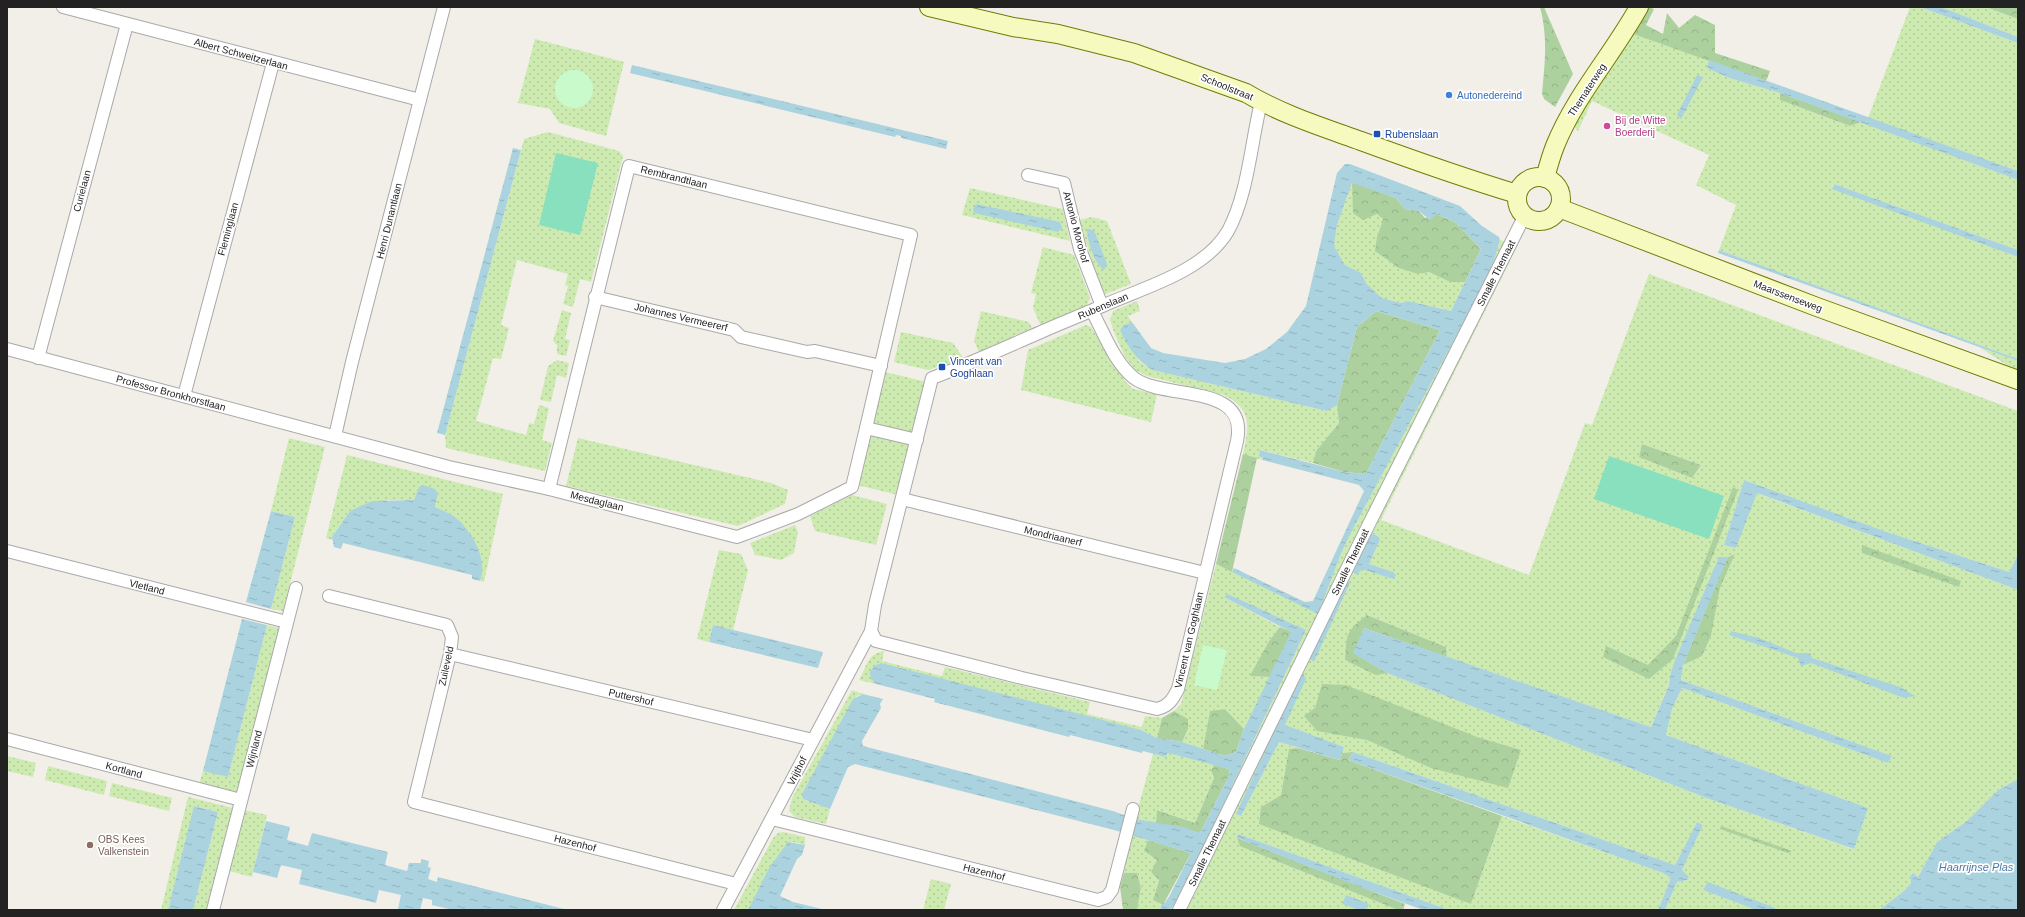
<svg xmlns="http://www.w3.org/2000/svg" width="2025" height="917" viewBox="0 0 2025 917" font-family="Helvetica,sans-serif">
<defs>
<pattern id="grass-dots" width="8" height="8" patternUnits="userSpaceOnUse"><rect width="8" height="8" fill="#cdebb0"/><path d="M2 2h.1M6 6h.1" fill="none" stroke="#b0c997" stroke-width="1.8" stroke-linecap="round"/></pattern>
<pattern id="forest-crowns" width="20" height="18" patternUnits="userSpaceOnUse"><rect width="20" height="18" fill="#add19e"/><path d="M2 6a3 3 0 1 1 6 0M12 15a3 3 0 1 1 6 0" fill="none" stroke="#95b388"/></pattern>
<pattern id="water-ripples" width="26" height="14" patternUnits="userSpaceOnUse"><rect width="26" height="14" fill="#aad3df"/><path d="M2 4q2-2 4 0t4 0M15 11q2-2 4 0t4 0" fill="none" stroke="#92b5bf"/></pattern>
</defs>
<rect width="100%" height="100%" fill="#f2efe9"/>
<g fill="url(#grass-dots)" fill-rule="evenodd">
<polygon points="1910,7 1920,7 2018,43 2018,171 1868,118"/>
<polygon points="1941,7 1986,7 2018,19 2018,37"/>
<polygon points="1633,34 1709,60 1707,68 1729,78 1780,93 1780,100 1850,126 1861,122 2018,180 2018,250 1834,184 1832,187 2018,257 2018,359 1719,250 1736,205 1696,185 1709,155 1592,101 1578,131 1572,124"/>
<polygon points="535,39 624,62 606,136 559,123 550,109 518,103"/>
<polygon points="548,132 619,151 623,156 591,282 580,279 573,307 563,304 568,286 565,285 568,274 517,260 501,325 509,328 501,359 493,358 476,421 526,435 529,423 534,424 539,405 549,408 542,440 552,443 545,471 446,448 445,435 524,139"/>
<polygon points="1352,183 1354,213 1377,214 1383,219 1377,237 1418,274 1429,272 1450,282 1465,282 1451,311 1408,301 1401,303 1382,298 1367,284 1361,273 1345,265 1334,246 1337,225"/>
<polygon points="970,188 1063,209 1070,241 962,215"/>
<polygon points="1092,217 1107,221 1131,284 1103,295 1079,220"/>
<path d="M1500 240 1518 245 1381 520 1529 575 1585 423 1592 425 1649 274 2018 411V555L2009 572 1887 532 1744 480 1724 545 1736 548 1756 493 2018 590V779L1998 790 1967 821 1937 842 1918 877 1913 873 1910 876 1911 883 1904 891 1879 910H1775V908L1703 890 1756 910H1665L1677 882 1687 880 1682 870 1703 825 1697 822 1675 865 1353 752 1342 753 1344 747 1285 726 1299 677 1237 814 1241 816 1279 742 1298 748 1289 750 1281 795 1261 807 1471 904 1502 816 1663 873 1671 878 1658 910H1449L1238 834 1237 838 1299 869 1398 910H1169L1177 902 1306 630 1228 594 1224 597 1280 627 1269 641 1251 676 1270 677 1244 729 1225 709 1210 711 1203 749 1182 742 1188 729V719L1174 711 1181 704 1216 564 1318 613 1342 551 1354 527 1494 261ZM1642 444 1701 465 1692 478 1639 457ZM1372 533 1379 537 1380 540 1369 564 1393 572V579L1365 569 1360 571ZM1735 554 1720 588 1711 636 1702 656 1683 665 1681 680 1892 756 1888 763 1682 688 1672 709 1666 735 1868 808 1853 849 1709 799 1387 673 1345 660 1367 615 1446 647 1447 657 1651 727 1669 684 1670 676 1725 557H1728ZM1350 583 1314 661 1309 658Z"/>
<polygon points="1043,247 1074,255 1090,298 1086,307 1041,326 1033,308 1036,294 1031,293"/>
<path d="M1137 301 1140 311 1128 316 1132 322 1124 325 1139 361 1152 370 1327 411 1337 405 1339 423 1316 451 1313 463 1261 450 1262 460 1243 454C1249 426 1253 410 1224 395L1147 376 1135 370 1124 355 1114 332 1110 320 1113 311Z"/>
<polygon points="562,310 571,313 565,339 570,340 566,356 557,354 557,345 553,341"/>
<polygon points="981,311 1029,322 1032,328 979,352 974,341"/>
<polygon points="1086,325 1091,327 1125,381 1133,389 1157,394 1151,422 1021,390 1028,350"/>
<polygon points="901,332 953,343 964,359 928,370 894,362"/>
<polygon points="1979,347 2018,361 2018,371 2013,369"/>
<polygon points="557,360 569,363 566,378 557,375 551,402 540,400 548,366"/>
<polygon points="885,372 927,382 913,435 873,425"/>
<polygon points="870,432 911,442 898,495 857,485"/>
<polygon points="289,438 325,447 283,611 271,609 295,517 271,511"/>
<polygon points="578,438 771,483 788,490 785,504 738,526 566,486"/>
<polygon points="347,455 503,494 484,582 480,581 482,577 462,526 453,516 435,507 438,493 419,488 414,500 388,500 350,511 332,537 333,540 326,538"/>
<polygon points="852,495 887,504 876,545 815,531 810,516"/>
<polygon points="795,525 798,532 794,553 781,560 755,555 750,543"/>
<polygon points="719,550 741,554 748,570 733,630 713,625 709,642 697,639"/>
<polygon points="267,625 279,628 237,793 199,784 203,771 228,777"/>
<path d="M884 651 882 661 942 676 945 667 1090 702 1087 714 1142 727 1145 716 1162 718 1157 738 1141 730 871 679 876 684 859 680C867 666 867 654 884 651Z"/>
<polygon points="852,690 863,694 857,696 803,799 830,809 826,824 795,817 789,811 792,798"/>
<polygon points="1168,753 1215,765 1211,770 1214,778 1195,823 1158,810 1156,823 1135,819 1153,754 1165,757"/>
<polygon points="7,756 36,763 33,777 7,771"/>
<polygon points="48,766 107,781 104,795 45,780"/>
<polygon points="112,783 172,798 169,811 109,796"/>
<polygon points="188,797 233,808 207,910 193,910 218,812 195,806 168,910 161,910"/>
<polygon points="244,810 267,815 252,877 229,871"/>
<polygon points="783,832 805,837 805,845 792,842 748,910 734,910 773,838 778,833"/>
<polygon points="1131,835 1148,840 1144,851 1157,860 1159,879 1153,900 1163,905 1159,910 1137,910 1141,888 1137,873 1124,873"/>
<polygon points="931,879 951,884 944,910 923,910"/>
</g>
<g fill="url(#forest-crowns)">
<path d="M1540 7H1544L1573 74 1555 107 1544 99 1542 93C1545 63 1548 37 1540 7Z"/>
<polygon points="1649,7 1654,9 1646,25 1663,34 1667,13 1679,28 1695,15 1715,25 1715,53 1770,71 1766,81 1633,34"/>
<polygon points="1986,7 2018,7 2018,19"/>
<polygon points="1780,93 1861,122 1850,126 1780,100"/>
<polygon points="1352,183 1356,183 1396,198 1405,209 1419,211 1425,218 1436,214 1455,222 1481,249 1465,282 1450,282 1429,272 1418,274 1399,268 1375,251 1377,237 1383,219 1377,214 1363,220 1353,213"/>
<polygon points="1376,311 1440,330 1366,474 1344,472 1313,463 1316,451 1339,423 1337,405 1357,327"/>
<polygon points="1642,444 1701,465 1692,478 1639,457"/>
<polygon points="1243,454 1257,458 1232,572 1216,564"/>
<polygon points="1733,487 1738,490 1673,659 1649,679 1603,657 1606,646 1648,665 1676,636"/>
<polygon points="1862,545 1961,581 1959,587 1862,553"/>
<polygon points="1735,554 1720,588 1711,636 1702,656 1683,665 1723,567 1728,557"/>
<path d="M1367 615 1446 647 1447 657 1364 628 1354 653 1387 673 1376 675 1345 660C1347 634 1345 632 1367 615Z"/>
<polygon points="1280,627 1292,632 1270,677 1250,676 1269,641"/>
<polygon points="1322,684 1346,685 1477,737 1521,750 1508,788 1431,768 1367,740 1317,731 1304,716 1315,708"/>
<polygon points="1225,709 1244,729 1236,752 1225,756 1203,749 1210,711"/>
<polygon points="1174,711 1188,719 1188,729 1182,742 1157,738 1162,718"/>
<polygon points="1298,748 1340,760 1342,753 1353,752 1348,760 1502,816 1471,904 1259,824 1261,807 1281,795 1289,749"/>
<polygon points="1215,765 1229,769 1230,774 1200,833 1156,823 1157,810 1195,823 1214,778 1211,770"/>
<polygon points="1721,826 1792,851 1788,853 1720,829"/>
<polygon points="1237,838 1405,904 1403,910 1398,910 1240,846"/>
<polygon points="1148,840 1191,853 1163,905 1153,900 1159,880 1151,872 1157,860 1144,851"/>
<polygon points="1124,873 1137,873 1141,888 1137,910 1123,910 1120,887"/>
</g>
<g fill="#c8facc">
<circle cx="574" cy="89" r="19"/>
<polygon points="1203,645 1227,650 1217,690 1194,685"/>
</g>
<g fill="#88e0be">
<polygon points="556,153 598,163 580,235 539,225"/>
<polygon points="1609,456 1724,496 1709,539 1594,499"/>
</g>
<g fill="url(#water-ripples)" fill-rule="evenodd">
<polygon points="1920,7 1941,7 2018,37 2018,43"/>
<polygon points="1709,60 2018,171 2018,180 1780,93 1729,78 1707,68"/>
<polygon points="632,65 948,141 946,149 901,138 901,136 896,135 895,137 630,73"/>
<polygon points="1697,75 1703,77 1681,119 1677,115"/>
<polygon points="513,148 521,150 445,435 437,433"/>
<path d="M1345 164H1350L1460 206 1482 226 1499 237 1500 240 1494 261 1470 310 1354 527 1342 551 1318 614 1232 572 1234 568 1305 602 1313 601 1364 491 1359 485 1262 460 1263 458 1259 456 1260 450 1344 472 1366 474 1440 330 1376 311 1357 327 1337 405 1327 411 1152 370C1136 359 1128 348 1120 330L1124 325 1132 322 1151 348 1163 353 1225 363 1245 359 1266 349 1287 332 1306 306 1337 173ZM1352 183 1396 198 1405 209 1419 211 1430 220 1436 214 1455 222 1481 249 1451 311 1408 301 1401 303 1382 298 1367 284 1361 273 1345 265 1334 246 1337 225Z"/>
<polygon points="1834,184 2018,250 2018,257 1832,189"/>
<polygon points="976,204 1060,222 1062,228 1058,232 974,213 973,209"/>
<path d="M1087 229 1094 230 1107 264 1104 270C1094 263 1087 241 1087 229Z"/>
<polygon points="1719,250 2018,359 2018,361 1718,253"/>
<polygon points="1744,480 1887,532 2009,572 2018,555 2018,590 1757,493 1736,548 1724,545"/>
<path d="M423 485 435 489 438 493 435 507C441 510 447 512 452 515 470 527 489 559 480 581L472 579V575L343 543 341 549 334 547 332 537 350 511 372 501 414 500 419 487Z"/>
<polygon points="271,511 295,517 271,609 246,602"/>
<polygon points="1372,533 1379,537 1380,540 1369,564 1393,572 1396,575 1393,579 1365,570 1360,571 1357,575 1353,572 1354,565 1368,535"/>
<polygon points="1719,557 1728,557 1683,665 1681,680 1892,756 1888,763 1682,688 1672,709 1666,735 1868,808 1854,849 1709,799 1387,673 1353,653 1364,628 1651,727 1669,685 1670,676 1675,660"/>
<polygon points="1347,581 1350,583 1314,662 1309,658"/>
<polygon points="1228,594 1306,630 1177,902 1169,910 1159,910 1169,897 1191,853 1114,830 855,764 848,767 830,809 803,799 802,794 853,699 863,694 883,699 880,704 881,708 862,741 863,746 1113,811 1135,819 1183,827 1200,833 1230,774 1229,769 1168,753 1165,757 1143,751 1142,753 1070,735 1069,737 934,702 935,699 876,684 871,679 870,672 874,666 881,663 1065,710 1141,730 1157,738 1182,742 1225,756 1236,752 1244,729 1291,632 1224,597"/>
<polygon points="242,619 267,625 228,777 203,771"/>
<polygon points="713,625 823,652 818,668 709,642"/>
<polygon points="1731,631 1759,638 1796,653 1810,653 1812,658 1900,687 1915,696 1904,698 1811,663 1801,666 1798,658 1729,635"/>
<polygon points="1303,673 1306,679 1285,725 1344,747 1340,760 1279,742 1241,816 1236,814 1299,677"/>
<polygon points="1353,752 1675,865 1697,822 1703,825 1682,870 1689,877 1687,880 1677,882 1665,910 1658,910 1671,878 1663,873 1348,760"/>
<polygon points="2018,779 2018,910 1879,910 1904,891 1911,883 1910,876 1913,873 1918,877 1937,842 1967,821 1998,790"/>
<polygon points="194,806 218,812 193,910 168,910"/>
<polygon points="266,821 290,827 287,840 308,846 312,833 388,852 385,865 407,871 409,863 421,863 421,859 429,861 428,867 431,868 428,879 437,882 438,877 568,910 453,910 432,905 432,900 423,898 420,910 398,909 401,895 379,890 376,903 299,884 302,870 281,865 277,878 253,872"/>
<polygon points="1238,834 1449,910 1423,910 1350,883 1237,838"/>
<polygon points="788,842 805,845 802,855 797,859 780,896 793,902 826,910 748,910 769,868"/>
<polygon points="1708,882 1775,908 1775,910 1756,910 1703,890"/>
<polygon points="1346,895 1369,904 1366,910 1359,910 1342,904"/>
</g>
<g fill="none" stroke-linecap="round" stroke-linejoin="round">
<g stroke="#a9a9a9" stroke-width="14">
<g id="street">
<polyline points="63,7 420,100"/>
<polyline points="1028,175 1064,183 1080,249 1102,306"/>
<polyline points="595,297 734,330 741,337 807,352 815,351 881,366"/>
<path d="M1092 311C1104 333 1114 362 1134 378 1165 401 1249 382 1237 441L1178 689C1173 699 1169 706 1157 709L1022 678 876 641 871 631 875 605 932 378C969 364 1004 348 1041 332 1061 323 1082 315 1102 306 1142 288 1204 272 1228 231 1248 194 1251 143 1261 102"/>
<polyline points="7,349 449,467 549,489 737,537 798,514 852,487 866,428 917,440"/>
<polyline points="38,358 127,24"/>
<polyline points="184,396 273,63"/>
<polyline points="335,436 352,362 444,7"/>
<polyline points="549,489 629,166 911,235 866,428"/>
<polyline points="902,499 1205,573"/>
<polyline points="7,551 287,622"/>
<polyline points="329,596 447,625 452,637 450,654 414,802 736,884"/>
<polyline points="450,654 813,740"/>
<polyline points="7,739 241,800"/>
<polyline points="772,819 1098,900 1107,897 1112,890 1133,809"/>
<polyline points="213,910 296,588"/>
<polyline points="723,910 871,631"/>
<polyline points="1179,910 1370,522 1524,217"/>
</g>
</g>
<g stroke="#707d05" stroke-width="20">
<g id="secondary">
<path d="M929 7 1013 27 1058 34 1134 53 1246 93C1281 114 1322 127 1361 141 1413 160 1464 178 1517 194"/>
<circle cx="1539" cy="199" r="22"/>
<path d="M1545 178C1548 167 1551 156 1555 146 1575 96 1613 54 1639 7"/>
<polyline points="1559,208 1817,307 2018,380"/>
</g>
</g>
<use href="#street" stroke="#fff" stroke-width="12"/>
<use href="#secondary" stroke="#f7fabf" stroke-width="18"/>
</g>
<circle fill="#3f7fe0" stroke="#fff" stroke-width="1.5" cx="1449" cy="95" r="4"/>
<circle fill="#d1479c" stroke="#fff" stroke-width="1.5" cx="1607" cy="126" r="4"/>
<g fill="#1a4fb4" stroke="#fff" stroke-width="1.5">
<rect x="1373" y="130" width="8" height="8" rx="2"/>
<rect x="938" y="363" width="8" height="8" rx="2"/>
</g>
<circle fill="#8d6e63" stroke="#fff" stroke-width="1.5" cx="90" cy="845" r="4"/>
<g text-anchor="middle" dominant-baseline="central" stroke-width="3.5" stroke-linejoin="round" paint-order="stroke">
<g font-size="10" fill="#222" stroke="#fff">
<text transform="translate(241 54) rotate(15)">Albert Schweitzerlaan</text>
<text transform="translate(1227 87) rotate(22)">Schoolstraat</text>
<text transform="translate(1587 90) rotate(-57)">Thematerweg</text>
<text transform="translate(674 177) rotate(14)">Rembrandtlaan</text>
<text transform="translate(82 191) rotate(-75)">Curielaan</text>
<text transform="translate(389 221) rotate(-76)">Henri Dunantlaan</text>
<text transform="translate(1076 227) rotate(75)">Antonio Morohof</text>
<text transform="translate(228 229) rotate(-75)">Fleminglaan</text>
<text transform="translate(1496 273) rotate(-63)">Smalle Themaat</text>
<text transform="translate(1788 296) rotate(21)">Maarssenseweg</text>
<text transform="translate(1103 306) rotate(-23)">Rubenslaan</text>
<text transform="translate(681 317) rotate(13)">Johannes Vermeererf</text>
<text transform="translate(171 393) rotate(15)">Professor Bronkhorstlaan</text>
<text transform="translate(597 501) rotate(14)">Mesdaglaan</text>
<text transform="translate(1053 536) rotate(13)">Mondriaanerf</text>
<text transform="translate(1350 562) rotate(-64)">Smalle Themaat</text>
<text transform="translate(147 587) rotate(14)">Vletland</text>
<text transform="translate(1189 640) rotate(-77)">Vincent van Goghlaan</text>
<text transform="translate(446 666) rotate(-78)">Zuileveld</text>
<text transform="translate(631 697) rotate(13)">Puttershof</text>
<text transform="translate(254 749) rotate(-76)">Wijnland</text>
<text transform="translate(124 770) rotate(15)">Kortland</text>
<text transform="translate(797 771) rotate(-63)">Vrijthof</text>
<text transform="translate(575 843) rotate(14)">Hazenhof</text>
<text transform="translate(1207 853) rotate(-64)">Smalle Themaat</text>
<text transform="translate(984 872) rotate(14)">Hazenhof</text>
</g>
<g font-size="10" fill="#366cbe" stroke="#fff" text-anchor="start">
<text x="1457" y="95">Autonedereind</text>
</g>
<g font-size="10" fill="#b23c85" stroke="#fff" text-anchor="start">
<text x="1615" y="120">Bij de Witte<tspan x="1615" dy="12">Boerderij</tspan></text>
</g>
<g font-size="10" fill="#164399" stroke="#fff" text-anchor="start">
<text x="1385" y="134">Rubenslaan</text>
<text x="950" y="361">Vincent van<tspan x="950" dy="12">Goghlaan</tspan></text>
</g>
<g font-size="10" fill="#785e54" stroke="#fff" text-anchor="start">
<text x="98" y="839">OBS Kees<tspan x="98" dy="12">Valkenstein</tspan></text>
</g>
<g font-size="11" font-style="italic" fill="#4a7aab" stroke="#fff">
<text x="1976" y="867">Haarrijnse Plas</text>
</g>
</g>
<rect width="2025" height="917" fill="none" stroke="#222222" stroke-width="16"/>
</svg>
